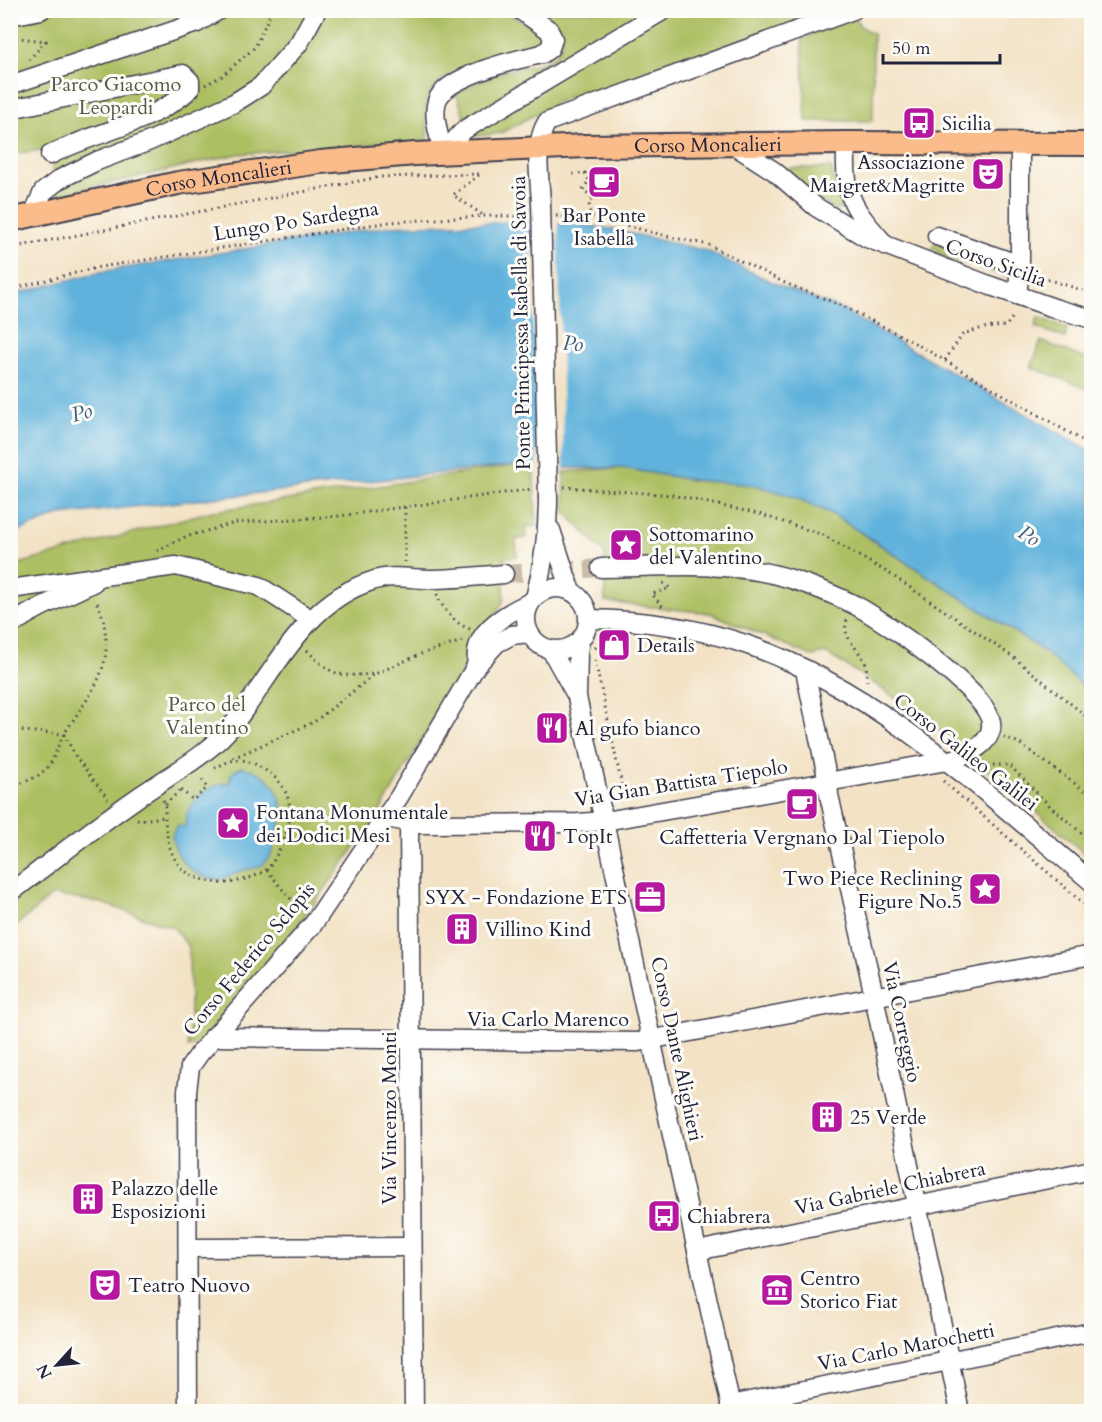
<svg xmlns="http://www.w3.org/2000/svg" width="1102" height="1422" viewBox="0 0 1102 1422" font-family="Cardo,serif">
<rect width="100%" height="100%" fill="#fdfcf7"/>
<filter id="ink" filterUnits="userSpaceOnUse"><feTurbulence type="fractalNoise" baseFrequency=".0167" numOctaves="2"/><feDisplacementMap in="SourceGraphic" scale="12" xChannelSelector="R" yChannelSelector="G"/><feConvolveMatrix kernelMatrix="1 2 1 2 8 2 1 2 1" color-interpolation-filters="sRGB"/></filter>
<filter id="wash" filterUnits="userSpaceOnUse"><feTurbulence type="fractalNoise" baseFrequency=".008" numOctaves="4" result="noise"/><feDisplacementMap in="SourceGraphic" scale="24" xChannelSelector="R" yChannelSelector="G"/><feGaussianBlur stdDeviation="1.35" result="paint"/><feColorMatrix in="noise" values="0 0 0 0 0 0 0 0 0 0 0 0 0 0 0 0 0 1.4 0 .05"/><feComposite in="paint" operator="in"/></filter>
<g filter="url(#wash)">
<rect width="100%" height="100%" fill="#f3e2c5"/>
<g fill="#adbf63" stroke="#68704f" stroke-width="1.5">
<path d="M11 11H501C515 18 536 25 544 39L542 43 536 46C511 49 440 71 429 95 423 107 428 128 428 141L238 154 57 195 49 149 11 154Z"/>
<path d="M536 11H832L584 100 578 101 567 97 501 133 478 136 464 116 458 98 455 94C469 87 483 79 497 74 512 68 529 68 544 62 559 56 568 38 556 24 551 19 542 15 536 11Z"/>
<polygon points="855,18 861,27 873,34 873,121 806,121 802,38"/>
<polygon points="788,168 831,168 841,204 840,209 834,210 784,171"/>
<polygon points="937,241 1006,268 1011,274 1009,277 939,255 937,250 932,249"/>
<polygon points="1038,317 1067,328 1065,338 1035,327"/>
<polygon points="1041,341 1091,361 1091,380 1088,389 1031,367"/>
<polygon points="524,464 533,465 537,526 525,527 526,538 516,539 517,556 504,558 504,600 497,612 376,818 282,948 203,1044 188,1047 190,1015 189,947 174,928 102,903 53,895 11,930 11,566 208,512"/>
<path d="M622 468 693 480 755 485 795 497 834 515 1042 650 1091 693V859C1006 786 923 709 825 653L812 656 710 613 605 602V554L565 512 564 472Z"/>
</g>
<g fill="#61b2dc" stroke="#426a8c" stroke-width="1.5">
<polygon points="513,222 574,224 611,229 707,251 783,287 842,310 1091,451 1091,693 1042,650 834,515 795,497 755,485 693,480 622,468 564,468 524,464 60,515 11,534 11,295 100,272 390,226"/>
<path d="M242 767C277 774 291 805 275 837 272 843 275 839 274 846 273 853 267 860 262 865 256 869 251 868 244 870 235 872 228 879 218 879 194 880 175 858 172 836L177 826H186C182 806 211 781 230 783 229 773 233 771 242 767Z"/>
</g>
<polygon fill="#f3e2c5" points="530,220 558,220 564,471 537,468"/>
</g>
<g filter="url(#ink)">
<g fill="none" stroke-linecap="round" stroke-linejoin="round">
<polyline stroke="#c9bca9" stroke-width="18" stroke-dasharray="18 9" stroke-linecap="butt" points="504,574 601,568"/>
<g stroke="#413f50" stroke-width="21">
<g id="minor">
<polyline points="10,16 41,10"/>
<polyline points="10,85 197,23 219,10"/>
<path d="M10 109 183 74 190 81V89C151 125 95 131 50 155"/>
<path d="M846 143C845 194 848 203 882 241"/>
<polyline points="735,146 774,171 816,207 867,238 991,286 1057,309 1092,319"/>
<polyline points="443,153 464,130 664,10"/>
<path d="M443 153C440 138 432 116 437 101 445 76 518 59 542 54L550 48 553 39 549 30 520 10"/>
<path d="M541 203C540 177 533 145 547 122L853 10"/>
<polyline points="33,214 43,192 60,179 97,161 150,141 234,103 261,86 299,43 317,10"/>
<polyline points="937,236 1020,265"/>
<polyline points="1017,295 1020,269 1020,145"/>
<polyline points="551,530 571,591"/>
<circle cx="557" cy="619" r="31"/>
<polyline points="10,589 176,566 259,586 310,619"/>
<path d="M536 594C544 562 548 531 548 498"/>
<path d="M589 619C642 620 695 627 745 644 874 687 989 796 1092 882"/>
<path d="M10 626C36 606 66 597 94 582"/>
<polyline points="580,641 578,652 577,697 732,1412"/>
<polyline points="551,650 575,693"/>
<path d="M476 666C477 660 476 653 478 647 483 626 513 610 531 602"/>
<polyline points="805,670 828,782 829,795 871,982 960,1412"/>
<path d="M385 818 421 824 578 823 605 821 947 761C965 756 998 743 990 718 979 687 885 621 855 605 835 595 813 586 791 579 730 560 665 567 601 568"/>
<polyline points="409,823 414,1412"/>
<path d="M10 893C51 862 92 829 134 800 169 775 209 756 235 722 276 670 305 602 372 581 391 574 412 579 431 579 455 579 480 576 504 574"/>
<polyline points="213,1037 638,1042 1092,955"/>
<polyline points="188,1248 412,1247"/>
<polyline points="697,1251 1092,1170"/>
<polyline points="730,1405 1092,1332"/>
<polyline points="188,1412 187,1091 190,1067 200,1053 314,923 399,797 476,666 497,643 512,635 529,633"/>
</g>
</g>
<g stroke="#413f50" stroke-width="26">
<g id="major">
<path id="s1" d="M10 220 178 183 320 162 415 154 585 146 846 143 1092 144"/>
</g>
</g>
<g stroke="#413f50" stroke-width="3" stroke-dasharray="1.5 4.5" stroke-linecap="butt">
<polyline points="10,37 46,41 28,61"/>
<polyline points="205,85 222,76 255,47 272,10"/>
<polyline points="573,174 585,173 589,180 583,190 594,198 589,203 590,216"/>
<polyline points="479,175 453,195 483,215"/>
<polyline points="556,216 590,216 670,237 709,245 785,283 843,306 913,342 1092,446"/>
<polyline points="10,248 380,177 480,174"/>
<polyline points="1036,276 1092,293"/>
<polyline points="10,289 100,267 390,222 485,216 525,216"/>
<polyline points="945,360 963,334 983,328 1006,326 1012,318"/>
<polyline points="564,487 672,495 759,514 823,535 890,574 1013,657 1092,721"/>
<polyline points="405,507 405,562"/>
<polyline points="157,551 185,537 235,523 339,516 533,489"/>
<polyline points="663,583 670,588 652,594 663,607"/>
<path d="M437 594C442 609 455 624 470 629"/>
<path d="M847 620C840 637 861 650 866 665 867 670 867 676 867 681"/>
<polyline points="595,648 608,637"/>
<path d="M307 650C331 676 339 677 373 674"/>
<polyline points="595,660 625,800"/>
<polyline points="10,730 64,734 76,757 108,799"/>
<polyline points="1004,737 1019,743 1092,796"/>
<polyline points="233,758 314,722 375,674 421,654 463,641"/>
<polyline points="987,765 1009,765 1050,806 1092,842"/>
<polyline points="943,781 1092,911"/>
<path d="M10 787C25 782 41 777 50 764 56 754 59 741 66 731 87 698 112 672 105 631 104 620 101 609 95 600"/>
<polyline points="181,790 193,800 207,788 200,776"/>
<path d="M163 800C166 806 165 811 165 818 166 833 168 848 176 861 185 876 204 881 220 883 231 884 259 877 267 869 272 865 276 856 279 850 296 818 295 787 262 768 240 755 232 759 211 770"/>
<polyline points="165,804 181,790"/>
<polyline points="137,819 141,820 165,817"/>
<polyline points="267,870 286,894 303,911"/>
</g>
<use href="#minor" stroke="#fff" stroke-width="18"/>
<use href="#major" stroke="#fabc8b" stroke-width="22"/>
<g stroke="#413f50" stroke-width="21" stroke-linecap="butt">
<polyline id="minor-bridge" points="541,203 548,498"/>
</g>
<use href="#minor-bridge" stroke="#fff" stroke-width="18"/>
</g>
</g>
<defs>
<g id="bus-square" transform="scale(1.725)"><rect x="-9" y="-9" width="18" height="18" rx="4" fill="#b5179e" stroke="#fdfcf7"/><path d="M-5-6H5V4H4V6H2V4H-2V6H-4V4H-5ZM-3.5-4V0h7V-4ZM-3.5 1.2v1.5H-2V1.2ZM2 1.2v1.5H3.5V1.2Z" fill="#fff"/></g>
<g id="theatre-square" transform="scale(1.725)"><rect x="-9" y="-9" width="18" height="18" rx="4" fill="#b5179e" stroke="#fdfcf7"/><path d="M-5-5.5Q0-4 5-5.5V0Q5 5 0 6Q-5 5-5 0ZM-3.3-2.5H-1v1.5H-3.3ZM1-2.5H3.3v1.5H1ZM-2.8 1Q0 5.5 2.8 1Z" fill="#fff"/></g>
<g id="cafe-square" transform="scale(1.725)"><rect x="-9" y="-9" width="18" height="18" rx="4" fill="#b5179e" stroke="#fdfcf7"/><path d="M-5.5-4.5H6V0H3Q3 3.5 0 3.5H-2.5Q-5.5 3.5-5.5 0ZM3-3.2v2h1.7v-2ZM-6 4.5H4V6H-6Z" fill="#fff"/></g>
<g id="sight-square" transform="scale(1.725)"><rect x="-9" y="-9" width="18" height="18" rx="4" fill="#b5179e" stroke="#fdfcf7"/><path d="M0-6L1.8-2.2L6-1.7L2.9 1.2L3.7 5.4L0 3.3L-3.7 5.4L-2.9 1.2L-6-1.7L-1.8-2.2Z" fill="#fff"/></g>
<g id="shop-square" transform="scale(1.725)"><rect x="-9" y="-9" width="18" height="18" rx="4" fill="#b5179e" stroke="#fdfcf7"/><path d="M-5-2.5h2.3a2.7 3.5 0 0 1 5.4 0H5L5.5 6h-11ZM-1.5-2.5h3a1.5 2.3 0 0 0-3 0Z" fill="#fff"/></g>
<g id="restaurant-square" transform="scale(1.725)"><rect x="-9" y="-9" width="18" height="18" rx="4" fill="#b5179e" stroke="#fdfcf7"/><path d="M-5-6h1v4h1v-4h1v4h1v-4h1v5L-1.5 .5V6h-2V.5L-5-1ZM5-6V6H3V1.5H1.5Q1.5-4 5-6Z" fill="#fff"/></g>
<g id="office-square" transform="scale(1.725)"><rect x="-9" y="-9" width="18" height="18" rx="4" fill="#b5179e" stroke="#fdfcf7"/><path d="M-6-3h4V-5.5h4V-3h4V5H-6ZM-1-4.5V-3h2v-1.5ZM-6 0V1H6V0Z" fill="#fff"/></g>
<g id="building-square" transform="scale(1.725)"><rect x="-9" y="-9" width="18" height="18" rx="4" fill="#b5179e" stroke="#fdfcf7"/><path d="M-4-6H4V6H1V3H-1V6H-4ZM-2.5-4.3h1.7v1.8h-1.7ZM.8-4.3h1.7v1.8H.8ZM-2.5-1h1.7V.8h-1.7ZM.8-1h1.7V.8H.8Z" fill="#fff"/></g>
<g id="museum-square" transform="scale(1.725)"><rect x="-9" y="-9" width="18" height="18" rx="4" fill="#b5179e" stroke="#fdfcf7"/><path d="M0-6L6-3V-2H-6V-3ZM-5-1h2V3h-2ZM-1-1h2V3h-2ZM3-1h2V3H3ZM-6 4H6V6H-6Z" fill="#fff"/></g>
</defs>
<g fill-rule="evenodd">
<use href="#bus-square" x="919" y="123"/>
<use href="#theatre-square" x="988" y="174"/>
<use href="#cafe-square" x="604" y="182"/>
<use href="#sight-square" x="626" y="545"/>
<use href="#shop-square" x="614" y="645"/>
<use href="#restaurant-square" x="552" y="728"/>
<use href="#cafe-square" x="802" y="804"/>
<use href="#sight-square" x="233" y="823"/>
<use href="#restaurant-square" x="540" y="836"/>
<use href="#sight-square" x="985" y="889"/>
<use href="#office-square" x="650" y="897"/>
<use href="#building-square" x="462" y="929"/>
<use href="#building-square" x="827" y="1117"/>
<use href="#building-square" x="88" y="1199"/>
<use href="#bus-square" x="664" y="1216"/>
<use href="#theatre-square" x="105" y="1285"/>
<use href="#museum-square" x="777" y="1290"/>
</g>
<g text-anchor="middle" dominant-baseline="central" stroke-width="6" stroke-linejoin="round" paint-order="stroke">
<g font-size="20" fill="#535949" stroke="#fdfcf7">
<text x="116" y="84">Parco Giacomo<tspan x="116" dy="23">Leopardi</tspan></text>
<text x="207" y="704">Parco del<tspan x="207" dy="23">Valentino</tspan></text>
</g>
<g font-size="20" fill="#22223b" stroke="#fdfcf7" text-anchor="start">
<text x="942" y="123">Sicilia</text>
<text x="965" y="162" text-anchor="end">Associazione<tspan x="965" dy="23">Maigret&amp;Magritte</tspan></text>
<text x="604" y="215" text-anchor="middle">Bar Ponte<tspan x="604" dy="23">Isabella</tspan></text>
<text x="649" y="534">Sottomarino<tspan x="649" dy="23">del Valentino</tspan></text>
<text x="637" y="645">Details</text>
<text x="575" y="728">Al gufo bianco</text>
<text x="256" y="812">Fontana Monumentale<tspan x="256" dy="23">dei Dodici Mesi</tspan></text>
<text x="563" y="836">TopIt</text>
<text x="802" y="837" text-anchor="middle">Caffetteria Vergnano Dal Tiepolo</text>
<text x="962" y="878" text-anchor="end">Two Piece Reclining<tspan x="962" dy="23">Figure No.5</tspan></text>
<text x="627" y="897" text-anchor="end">SYX - Fondazione ETS</text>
<text x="485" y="929">Villino Kind</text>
<text x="850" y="1117">25 Verde</text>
<text x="111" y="1188">Palazzo delle<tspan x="111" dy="23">Esposizioni</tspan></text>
<text x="687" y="1216">Chiabrera</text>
<text x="800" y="1278">Centro<tspan x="800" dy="23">Storico Fiat</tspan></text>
<text x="128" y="1285">Teatro Nuovo</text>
</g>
<g font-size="20" fill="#22223b" stroke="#fdfcf7">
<text stroke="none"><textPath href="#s1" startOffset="704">Corso Moncalieri</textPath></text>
<text stroke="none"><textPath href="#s1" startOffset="213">Corso Moncalieri</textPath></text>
<text transform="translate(296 221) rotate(-9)">Lungo Po Sardegna</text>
<text transform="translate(996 263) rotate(20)">Corso Sicilia</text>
<text transform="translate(521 323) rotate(-91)">Ponte Principessa Isabella di Savoia</text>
<text transform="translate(966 752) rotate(38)">Corso Galileo Galilei</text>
<text transform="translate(681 783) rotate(-9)">Via Gian Battista Tiepolo</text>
<text transform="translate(249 959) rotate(-50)">Corso Federico Sclopis</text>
<text x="548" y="1019">Via Carlo Marenco</text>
<text transform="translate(902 1022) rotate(78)">Via Correggio</text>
<text transform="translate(677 1049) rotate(78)">Corso Dante Alighieri</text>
<text transform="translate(389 1118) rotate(-90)">Via Vincenzo Monti</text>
<text transform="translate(890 1188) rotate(-12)">Via Gabriele Chiabrera</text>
<text transform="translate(906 1347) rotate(-11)">Via Carlo Marochetti</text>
</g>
<g font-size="21" font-style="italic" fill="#3b5c7b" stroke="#fdfcf7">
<text transform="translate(573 344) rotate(5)">Po</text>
<text transform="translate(82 413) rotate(-16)">Po</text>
<text transform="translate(1029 536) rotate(33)">Po</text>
</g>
</g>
<rect width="1102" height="1422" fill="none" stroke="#fdfcf7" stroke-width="36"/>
<g transform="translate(57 1365) rotate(243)" stroke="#fdfcf7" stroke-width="4.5" paint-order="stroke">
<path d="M0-4.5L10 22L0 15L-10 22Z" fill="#22223b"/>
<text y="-9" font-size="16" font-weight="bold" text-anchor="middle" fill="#22223b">N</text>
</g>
<path d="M883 54v9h117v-9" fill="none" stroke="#22223b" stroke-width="3"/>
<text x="892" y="54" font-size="18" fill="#22223b" stroke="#fdfcf7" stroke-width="4.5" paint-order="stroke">50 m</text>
</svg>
